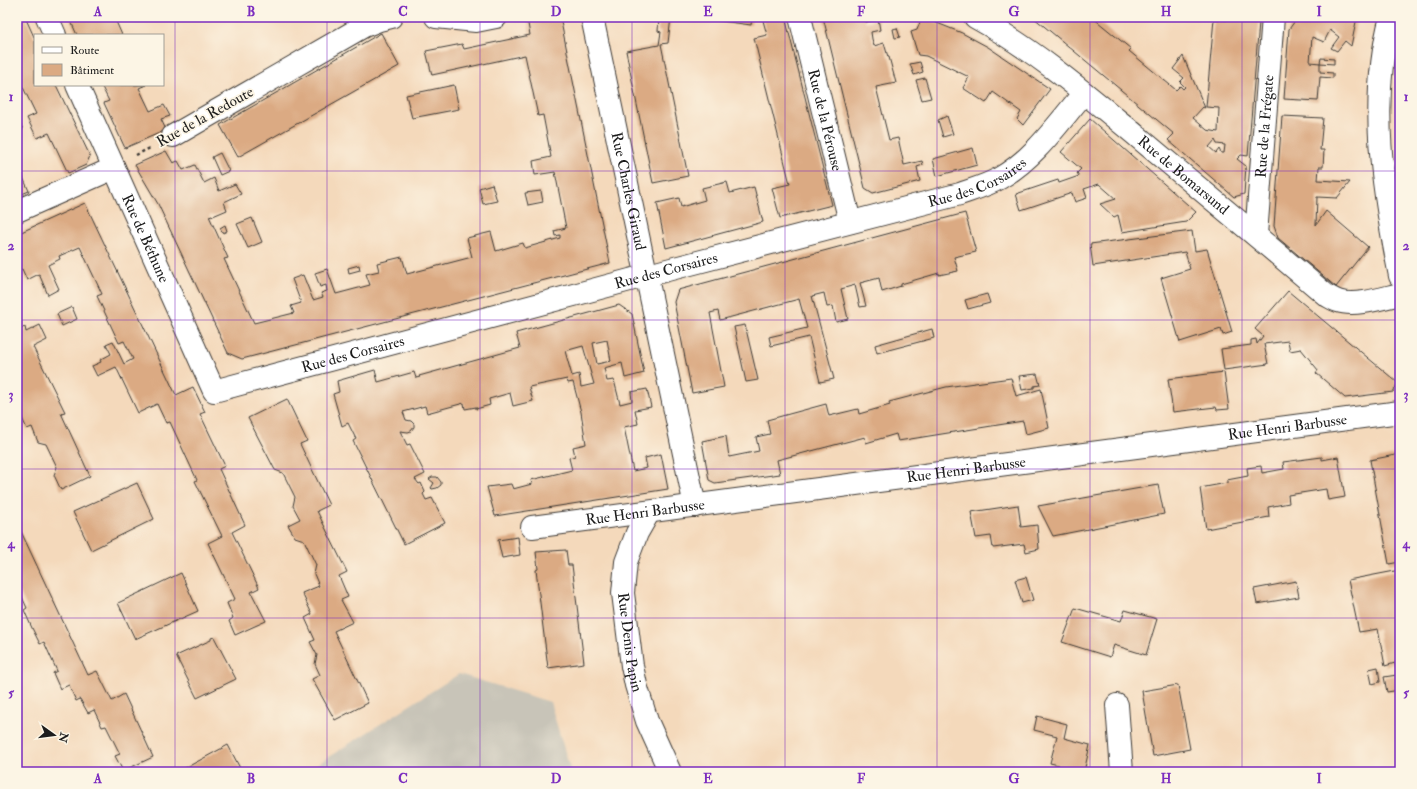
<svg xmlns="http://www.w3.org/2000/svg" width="1417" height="789" viewBox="0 0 1417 789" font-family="'IM FELL Double Pica',serif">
<rect width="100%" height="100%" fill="#fcf5e5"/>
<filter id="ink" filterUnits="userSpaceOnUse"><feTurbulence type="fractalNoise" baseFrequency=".025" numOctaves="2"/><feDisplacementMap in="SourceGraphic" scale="8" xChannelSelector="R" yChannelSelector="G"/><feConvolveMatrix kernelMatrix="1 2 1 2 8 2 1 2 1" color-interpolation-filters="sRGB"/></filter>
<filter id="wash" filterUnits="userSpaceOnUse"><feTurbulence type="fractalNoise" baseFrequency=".012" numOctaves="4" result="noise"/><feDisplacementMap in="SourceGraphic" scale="16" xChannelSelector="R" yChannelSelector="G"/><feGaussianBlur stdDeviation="0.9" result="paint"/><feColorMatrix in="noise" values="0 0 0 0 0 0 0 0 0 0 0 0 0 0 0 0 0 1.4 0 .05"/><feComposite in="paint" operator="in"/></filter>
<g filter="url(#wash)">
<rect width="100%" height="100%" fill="#f4d9bb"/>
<polygon fill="#c8c4b8" points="459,674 550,702 571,772 305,772"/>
<g id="blocks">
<g fill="#dbaa83" fill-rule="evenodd">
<polygon points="17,17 25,17 35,39 35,85 56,85 90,156 86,165 68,173 49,133 37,138 27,118 36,114 17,75"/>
<polygon points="69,17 114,17 122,35 77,35"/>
<polygon points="533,17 560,17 610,263 242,359 228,353 158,204 135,165 166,151 173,163 178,161 183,170 195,165 204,183 214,178 219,191 235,184 241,194 224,202 227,210 213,216 212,215 209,216 228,258 224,259 254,323 294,313 291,306 301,303 292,279 303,275 313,300 323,297 321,293 327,291 326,285 320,287 315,273 327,269 336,294 370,285 366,274 379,271 377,263 402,257 407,274 472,257 467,238 491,232 496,251 523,243 525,248 560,238 560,235 555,236 554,231 566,228 555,172 535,175 533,161 551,157 543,115 538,116 525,55 432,75 426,51 462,44 464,49 530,35 527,18"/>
<polygon points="659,17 671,17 668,43 661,44 688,176 653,183 626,51 659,45 661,32 658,31"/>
<polygon points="691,17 752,17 751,25"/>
<polygon points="762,17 785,17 832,205 780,218 772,188 790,184 754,38 767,35"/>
<polygon points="823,17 864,17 866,22 878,19 880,30 871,32 872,39 874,46 884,43 888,57 889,57 896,83 876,87 889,140 898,138 904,165 922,161 923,165 917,167 920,181 873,193 865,188"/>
<polygon points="922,17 962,33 988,47 1050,89 1023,125 1017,119 1021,112 993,92 986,103 963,88 969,77 926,56 918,55 911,32 917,30"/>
<path d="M1033 17H1092L1131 49 1129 51 1176 90 1180 86 1183 89 1185 87 1180 82 1184 78 1173 69 1183 56 1205 108 1203 107 1193 118 1207 130 1218 132 1219 108 1206 107 1214 19 1227 20 1226 17H1258L1259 22 1248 156 1241 155 1237 159 1246 166 1244 194 1234 197 1168 140 1174 134ZM1215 140 1217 144 1225 145 1224 153H1221L1219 149 1216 153 1209 147Z"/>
<polygon points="1298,17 1357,17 1351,46 1345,41 1337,51 1331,48 1339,37 1330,30 1324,42 1312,37 1310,62 1320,63 1320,72 1333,73 1333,78 1320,77 1318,101 1284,99 1289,29"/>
<polygon points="897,28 900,37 895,38 893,29"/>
<polygon points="381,33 399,66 238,157 220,125"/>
<polygon points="1321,58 1334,59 1334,64 1320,63"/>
<polygon points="920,62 923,72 914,75 910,64"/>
<polygon points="925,78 931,98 922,100 916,80"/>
<polygon points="101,85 146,85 139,88 150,111 164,105 170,116 161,119 166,130 125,148 104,103 109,101"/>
<polygon points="454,85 459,109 412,118 406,95"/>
<polygon points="947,116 953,134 943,137 938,120"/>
<polygon points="1282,116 1323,118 1320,150 1324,150 1323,167 1319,167 1318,180 1350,182 1337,198 1317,197 1316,225 1326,211 1368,247 1336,287 1278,238 1274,226"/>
<polygon points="1090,119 1196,212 1186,222 1122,232 1118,215 1114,217 1100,204 1116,199 1099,184 1084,189 1087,198 1075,202 1072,193 1021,210 1016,194 1058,180 1059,183 1079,176 1077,173 1081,169 1061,152"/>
<polygon points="17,122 19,122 23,129 17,132"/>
<polygon points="973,148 977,165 937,176 933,159"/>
<polygon points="220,153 229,171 220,175 212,157"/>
<polygon points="17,164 29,191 17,196"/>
<polygon points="727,182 730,193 754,187 763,222 666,248 657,203 679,198 681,207 705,200 702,188"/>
<polygon points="492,184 497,201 483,204 479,188"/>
<polygon points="541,191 543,202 528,205 525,193"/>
<polygon points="85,203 176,395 193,387 205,412 200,414 225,466 219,469 245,525 232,532 259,588 251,592 266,621 235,635 229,621 233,618 227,603 235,599 208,543 222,536 195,481 197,480 170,422 166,423 157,404 138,413 116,367 97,376 92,366 101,362 100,360 111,354 106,344 113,341 124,364 133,359 124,341 119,343 97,296 102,294 80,247 59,256 60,259 48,265 59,289 48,295 39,274 27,280 22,269 17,271 17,234"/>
<polygon points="965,213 976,252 954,257 958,271 939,275 939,273 901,284 901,286 882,292 879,278 860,283 866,306 860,307 855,285 841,289 848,319 836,322 833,306 827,307 824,293 812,296 834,379 820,382 809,337 771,346 769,337 807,328 799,299 720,320 718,311 710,313 724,387 692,393 674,302 678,290"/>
<polygon points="252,218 262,242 248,248 237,224"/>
<polygon points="225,225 227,231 223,233 220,228"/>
<polygon points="1192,231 1195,251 1207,249 1232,332 1223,335 1221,329 1180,342 1161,278 1190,269 1185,252 1093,266 1090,244"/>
<polygon points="359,265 360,270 349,273 348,268"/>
<polygon points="1288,291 1398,383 1393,392 1345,398 1316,373 1318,370 1301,349 1290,351 1288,341 1264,344 1268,364 1224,370 1221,349 1251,345 1251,340 1256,339 1257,344 1263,336 1255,329"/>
<polygon points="987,294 990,303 968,309 965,300"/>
<path d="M619 305 632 314 644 373 625 378 622 363 604 368 607 381 614 380 620 404 632 401 631 392 647 389 651 407 635 410 638 424 624 427 633 471 647 468 645 458 661 454 668 489 495 516 487 487 511 484 513 489 532 484 531 480 572 470 569 458 575 456 573 447 586 444 581 412 573 382 568 383 567 379 529 387 533 401 513 406 510 393 489 399 490 405 476 409V407L465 409 464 403 427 413 425 406 403 412 406 420 411 421 414 424V427L411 431 408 432 400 431 407 445 410 444 425 474 415 479 419 484 421 483 425 492 423 494 426 500 432 498 445 523 404 544 353 441 356 439 348 423 342 426 333 394 339 392 337 381 375 370 378 382 414 372 416 378 420 377 419 376 520 348 516 333ZM607 340 611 361 597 364 593 343ZM583 346 594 384 581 387 579 374 572 376 565 351Z"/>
<polygon points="72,307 77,319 62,326 57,314"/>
<polygon points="40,325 47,340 33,347 65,412 61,413 90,476 61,490 54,475 57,467 46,444 38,442 32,427 27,429 17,407 17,330 25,327 26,332"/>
<polygon points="745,325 758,380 746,382 734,327"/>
<polygon points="932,329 934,338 877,353 875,345"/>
<polygon points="1224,372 1229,409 1217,410 1216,407 1173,412 1168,379"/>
<polygon points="1037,374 1040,385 1034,386 1034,388 1022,390 1019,376"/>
<polygon points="1011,378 1016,396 1041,389 1049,428 1026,434 1023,421 898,441 896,434 866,443 865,437 777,460 780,474 715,483 709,480 702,441 726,436 729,457 759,451 756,437 770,434 767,420 826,404 829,416 858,409 859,414 890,405 889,402 946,387"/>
<polygon points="287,399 307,441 300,444 329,505 317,511 347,572 339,576 348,597 341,600 353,622 334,631 368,703 335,720 312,679 320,675 315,664 317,655 310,642 315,640 305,618 312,614 302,593 319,586 314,574 316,565 304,540 295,537 288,525 300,519 293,506 295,497 283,473 275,470 248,418"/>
<polygon points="1400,454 1400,562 1389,564 1370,460"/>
<polygon points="1322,457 1322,460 1338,457 1345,497 1328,500 1326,489 1288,495 1289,503 1268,507 1269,517 1206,529 1200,488 1227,483 1227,480 1248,476 1247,468 1261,466 1262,473 1284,469 1283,462"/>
<polygon points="432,477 437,477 441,482 441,485 437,488 432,489 431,488 434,483 429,479"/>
<polygon points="137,483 154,519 91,550 73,512"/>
<polygon points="1158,485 1164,514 1053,536 1038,506"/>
<polygon points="1018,505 1021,527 1037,525 1039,549 1026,552 1024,544 993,548 991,536 976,538 971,512"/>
<polygon points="17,523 88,675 97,671 112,701 124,694 153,757 123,771 115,756 120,754 106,726 102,727 94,710 88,713 80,699 76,701 69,685 60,689 53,673 57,671 44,642 40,644 32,628 24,610 27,608 17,586"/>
<polygon points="518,537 520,555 502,558 498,540"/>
<polygon points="566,550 568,565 572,565 584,663 548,668 536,570 538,569 536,552"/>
<polygon points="1400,570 1400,690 1387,692 1384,677 1397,675 1395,663 1385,666 1378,629 1359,632 1348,580"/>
<polygon points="181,573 198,611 135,639 118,603"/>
<polygon points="1026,577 1033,600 1022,603 1015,580"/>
<polygon points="1296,581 1299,597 1257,604 1254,589"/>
<polygon points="1075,608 1121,621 1125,610 1157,619 1146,655 1114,645 1110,657 1062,642"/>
<polygon points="214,637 236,679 197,698 176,656 211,640 211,638"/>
<polygon points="1378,667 1380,682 1372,684 1369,669"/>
<polygon points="1178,685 1190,749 1153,756 1142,691"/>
<polygon points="1037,716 1067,724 1064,738 1090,745 1084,772 1057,772 1059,765 1050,763 1057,736 1034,730"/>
<polygon points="228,745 242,772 178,772"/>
</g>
</g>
</g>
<g filter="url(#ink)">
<use href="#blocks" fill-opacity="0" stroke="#3c3834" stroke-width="1"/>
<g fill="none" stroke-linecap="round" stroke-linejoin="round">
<g stroke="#3c3834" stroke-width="24">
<g id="street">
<polyline points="47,17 55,35"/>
<polyline points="436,17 476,21 496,17"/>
<path id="s1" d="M592 17 695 506"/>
<path id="s2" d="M800 17 850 222"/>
<path id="s3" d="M975 17C1035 50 1086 94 1138 137 1201 190 1264 242 1326 295 1330 297 1334 300 1338 301 1355 307 1382 298 1400 294"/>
<path d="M1391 17C1368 102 1383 191 1400 276"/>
<path id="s4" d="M77 85 214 391 671 269 960 194C974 189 988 185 1000 178 1035 158 1059 122 1084 93"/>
<polyline points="173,136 364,26 379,20 391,17"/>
<polyline points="17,211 114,168"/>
<path id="s5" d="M1256 235 1273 17"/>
<path id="s6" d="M649 512 637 533 626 562 623 593 632 666 636 685 647 721 670 772"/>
<path id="s7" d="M532 527 1400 412"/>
<polyline points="1117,705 1122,772"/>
</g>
</g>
<polyline stroke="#3c3834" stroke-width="2.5" stroke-dasharray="3 3" stroke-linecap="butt" points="136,155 150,148"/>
<use href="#street" stroke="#fff" stroke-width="22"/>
</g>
</g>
<path fill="none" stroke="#7b2cbf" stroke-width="1" stroke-opacity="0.55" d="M175 17V772M327 17V772M480 17V772M632 17V772M785 17V772M937 17V772M1090 17V772M1242 17V772M17 171H1400M17 320H1400M17 469H1400M17 618H1400"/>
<g text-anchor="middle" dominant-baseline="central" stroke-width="3.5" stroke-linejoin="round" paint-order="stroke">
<g font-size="15" fill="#1c1c1c" stroke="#fcf5e5">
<text transform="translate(205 117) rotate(-29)">Rue de la Redoute</text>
<text stroke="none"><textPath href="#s2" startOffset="106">Rue de la Pérouse</textPath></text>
<text stroke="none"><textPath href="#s5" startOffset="109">Rue de la Frégate</textPath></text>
<text stroke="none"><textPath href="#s3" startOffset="262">Rue de Bomarsund</textPath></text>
<text stroke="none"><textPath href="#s4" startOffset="1127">Rue des Corsaires</textPath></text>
<text stroke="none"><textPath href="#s1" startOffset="178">Rue Charles Giraud</textPath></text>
<text stroke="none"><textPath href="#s4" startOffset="168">Rue de Béthune</textPath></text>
<text stroke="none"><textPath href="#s4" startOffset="803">Rue des Corsaires</textPath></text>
<text stroke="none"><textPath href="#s4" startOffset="479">Rue des Corsaires</textPath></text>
<text stroke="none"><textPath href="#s7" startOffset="762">Rue Henri Barbusse</textPath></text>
<text stroke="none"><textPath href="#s7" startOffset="438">Rue Henri Barbusse</textPath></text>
<text stroke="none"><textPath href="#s7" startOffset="114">Rue Henri Barbusse</textPath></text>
<text stroke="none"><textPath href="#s6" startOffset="136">Rue Denis Papin</textPath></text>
</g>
</g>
<rect width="1417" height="789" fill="none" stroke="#fcf5e5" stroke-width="44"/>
<rect x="34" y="34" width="130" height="52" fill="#fcf5e5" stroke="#a29e95"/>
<rect x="42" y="47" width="20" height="6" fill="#ffffff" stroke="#a29e95"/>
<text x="70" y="54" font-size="12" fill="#1c1c1c">Route</text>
<rect x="42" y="64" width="20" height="12" fill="#dbaa83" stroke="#a29e95"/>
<text x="70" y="74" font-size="12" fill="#1c1c1c">Bâtiment</text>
<g transform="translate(54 735) rotate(104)" stroke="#fcf5e5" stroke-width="3" paint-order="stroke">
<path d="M0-3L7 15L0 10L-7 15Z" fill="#1c1c1c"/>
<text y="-6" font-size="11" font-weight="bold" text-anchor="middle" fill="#1c1c1c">N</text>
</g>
<rect x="22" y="22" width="1373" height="745" fill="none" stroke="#7b2cbf" stroke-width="1.5"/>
<g font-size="13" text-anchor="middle" font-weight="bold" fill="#7b2cbf">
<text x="98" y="16">A</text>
<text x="251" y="16">B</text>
<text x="403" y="16">C</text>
<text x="556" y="16">D</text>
<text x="708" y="16">E</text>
<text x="861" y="16">F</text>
<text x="1014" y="16">G</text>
<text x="1166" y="16">H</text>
<text x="1319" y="16">I</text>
<text x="11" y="101">1</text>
<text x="1406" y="101">1</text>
<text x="11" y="250">2</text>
<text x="1406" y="250">2</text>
<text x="11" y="399">3</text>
<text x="1406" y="399">3</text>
<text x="11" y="548">4</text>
<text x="1406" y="548">4</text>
<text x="11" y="697">5</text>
<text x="1406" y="697">5</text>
<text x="98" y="783">A</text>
<text x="251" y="783">B</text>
<text x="403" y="783">C</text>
<text x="556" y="783">D</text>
<text x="708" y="783">E</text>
<text x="861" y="783">F</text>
<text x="1014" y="783">G</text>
<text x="1166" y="783">H</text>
<text x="1319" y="783">I</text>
</g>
</svg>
